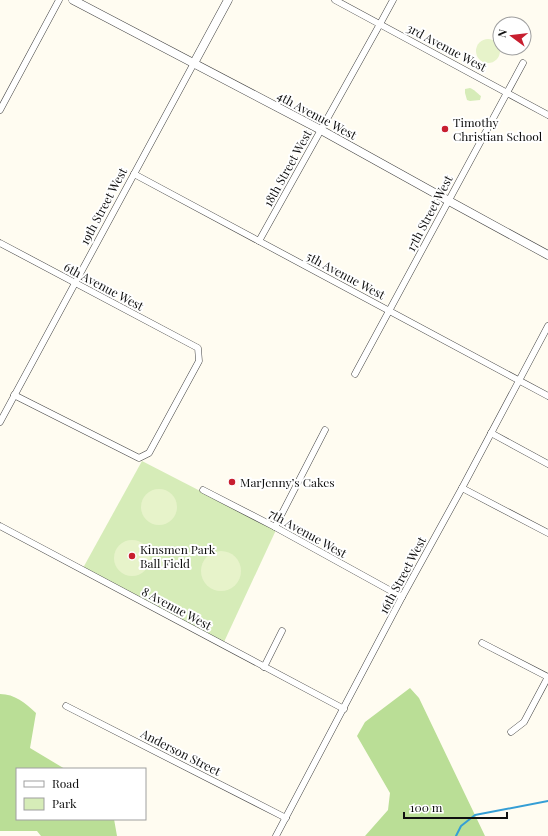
<svg xmlns="http://www.w3.org/2000/svg" width="548" height="836" viewBox="0 0 548 836" font-family="'Playfair Display',serif">
<rect width="100%" height="100%" fill="#fffcf1"/>
<g fill="#d6ecb8">
<path d="M470 88C475 90 477 93 481 96L480 100 470 101 467 100 465 93V89Z"/>
<polygon points="142,461 276,530 224,642 83,568"/>
</g>
<g fill="#bade96">
<polygon points="410,688 419,698 485,836 365,836 388,810 390,793 357,736 365,722"/>
<path d="M0 694C15 694 25 703 36 713L30 748 65 769H17V819H114L117 836H41L37 831H0Z"/>
</g>
<g fill="#e7f3ca">
<circle cx="488" cy="51" r="12"/>
<circle cx="159" cy="507" r="18"/>
<circle cx="132" cy="558" r="18"/>
<circle cx="221" cy="571" r="20"/>
</g>
<g fill="none" stroke-linecap="round" stroke-linejoin="round">
<polyline stroke="#359ed5" stroke-width="2" points="456,836 461,826 475,815 548,801"/>
<g stroke="#424242" stroke-width="7">
<g id="minor">
<polyline points="335,0 548,115"/>
<polyline points="0,110 59,0"/>
<polyline points="134,174 548,396"/>
<polyline points="259,241 380,24 393,0"/>
<polyline points="0,243 198,348 199,361 149,453 139,458 14,395"/>
<polyline points="355,374 523,63"/>
<polyline points="0,422 194,63"/>
<polyline points="491,433 548,464"/>
<polyline points="462,488 548,533"/>
<polyline points="203,490 275,527 402,597"/>
<polyline points="0,526 344,709"/>
<polyline points="275,527 325,430"/>
<polyline points="482,643 548,677"/>
<polyline points="264,667 282,631"/>
<polyline points="66,706 286,818"/>
<polyline points="511,732 524,722 548,677"/>
<polyline points="276,836 402,597 462,488 548,326"/>
</g>
</g>
<g stroke="#424242" stroke-width="9">
<g id="tertiary">
<polyline points="73,0 321,130 449,201 548,255"/>
<polyline points="194,63 228,0"/>
</g>
</g>
<use href="#minor" stroke="#fff" stroke-width="6"/>
<use href="#tertiary" stroke="#fff" stroke-width="8"/>
</g>
<g fill="#c81e2f" stroke="#fff" stroke-width="1.5">
<circle cx="445" cy="129" r="4"/>
<circle cx="232" cy="482" r="4"/>
<circle cx="132" cy="556" r="4"/>
</g>
<g text-anchor="middle" dominant-baseline="central" stroke-width="4" stroke-linejoin="round" paint-order="stroke">
<g font-size="12" fill="#0f0f0f" stroke="#fff">
<text transform="translate(447 47) rotate(28)">3rd Avenue West</text>
<text transform="translate(317 115) rotate(28)">4th Avenue West</text>
<text transform="translate(287 168) rotate(-61)">18th Street West</text>
<text transform="translate(103 206) rotate(-62)">19th Street West</text>
<text transform="translate(429 213) rotate(-62)">17th Street West</text>
<text transform="translate(346 275) rotate(28)">5th Avenue West</text>
<text transform="translate(104 286) rotate(28)">6th Avenue West</text>
<text transform="translate(308 533) rotate(29)">7th Avenue West</text>
<text transform="translate(402 575) rotate(-62)">16th Street West</text>
<text transform="translate(177 608) rotate(28)">8 Avenue West</text>
<text transform="translate(181 752) rotate(27)">Anderson Street</text>
</g>
<g font-size="12" fill="#0f0f0f" stroke="#fff" text-anchor="start">
<text x="453" y="122">Timothy<tspan x="453" dy="14">Christian School</tspan></text>
<text x="240" y="482">MarJenny’s Cakes</text>
<text x="140" y="549">Kinsmen Park<tspan x="140" dy="14">Ball Field</tspan></text>
</g>
</g>
<rect x="16" y="768" width="130" height="52" fill="#ffffff" stroke="#9f9f9f"/>
<rect x="24" y="781" width="20" height="6" fill="#ffffff" stroke="#9f9f9f"/>
<text x="52" y="788" font-size="12" fill="#0f0f0f">Road</text>
<rect x="24" y="798" width="20" height="12" fill="#d6ecb8" stroke="#9f9f9f"/>
<text x="52" y="808" font-size="12" fill="#0f0f0f">Park</text>
<g transform="translate(512 36) rotate(285)"><circle r="19" fill="#ffffff" stroke="#9f9f9f"/>
<path d="M0-3L7 15L0 10L-7 15Z" fill="#c81e2f"/>
<text y="-6" font-size="11" font-weight="bold" text-anchor="middle" fill="#0f0f0f">N</text>
</g>
<path d="M404 812v6h103v-6" fill="none" stroke="#0f0f0f" stroke-width="2"/>
<text x="410" y="812" font-size="12" fill="#0f0f0f" stroke="#ffffff" stroke-width="3" paint-order="stroke">100 m</text>
</svg>
